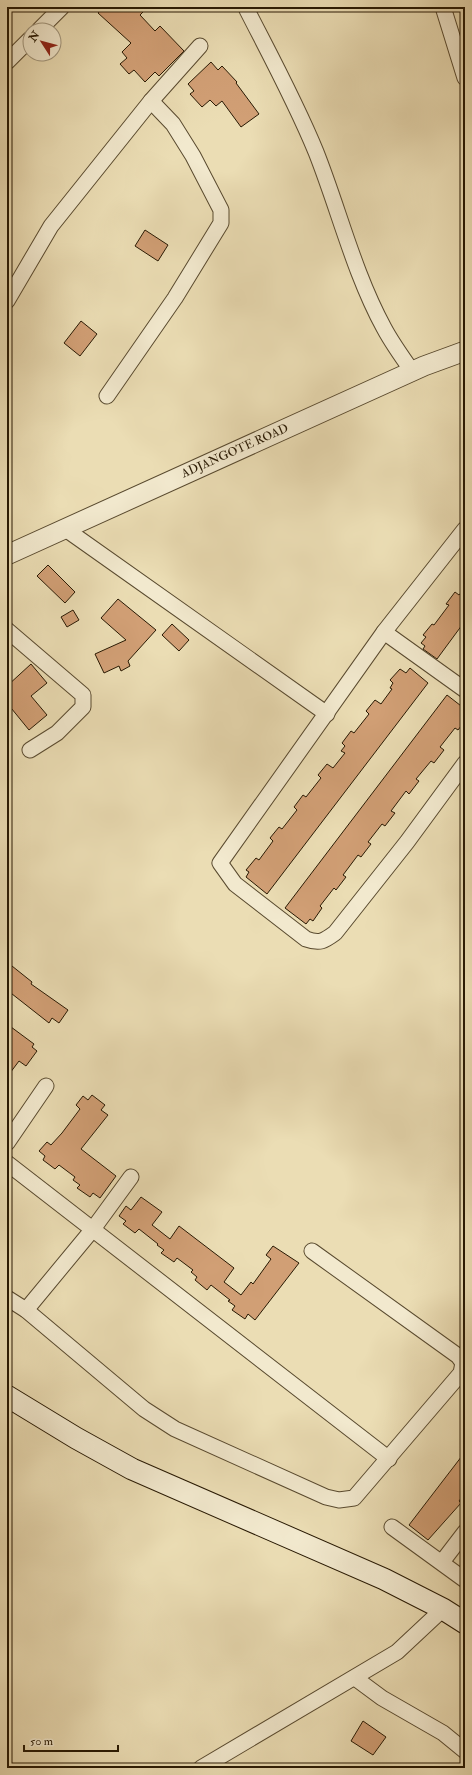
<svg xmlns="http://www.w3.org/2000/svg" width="472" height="1775" viewBox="0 0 472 1775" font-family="'IM FELL Double Pica',serif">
<rect width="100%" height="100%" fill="#ebddb4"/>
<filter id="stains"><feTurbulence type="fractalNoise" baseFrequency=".005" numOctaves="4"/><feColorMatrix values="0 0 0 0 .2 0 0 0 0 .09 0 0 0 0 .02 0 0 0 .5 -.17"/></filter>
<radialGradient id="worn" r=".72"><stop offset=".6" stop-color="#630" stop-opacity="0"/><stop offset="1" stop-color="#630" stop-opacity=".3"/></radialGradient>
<g fill="#d19f75" stroke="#281903">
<polygon points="103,7 148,7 140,15 155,31 160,26 184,51 159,76 155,72 145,82 134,70 129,74 120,64 127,58 122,52 131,43 98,13"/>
<polygon points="211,62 218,70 222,66 237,82 236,83 259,114 241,127 222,101 216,106 210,100 202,107 190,94 194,91 188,84"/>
<polygon points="145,230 168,245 158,261 135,246"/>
<polygon points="81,321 97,334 80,356 64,343"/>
<polygon points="48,565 75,592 65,603 37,576"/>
<polygon points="465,588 465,621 437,659 423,649 425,646 421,643 426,637 423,635 432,624 434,625 449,605 446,604 455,592 459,595"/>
<polygon points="118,599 156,630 128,661 130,666 121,671 119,666 104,673 95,654 126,640 101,618"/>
<polygon points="73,610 79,620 67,627 61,617"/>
<polygon points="172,624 189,640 179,651 162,635"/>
<polygon points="31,664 47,683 31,696 47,715 29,730 7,703 7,686"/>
<polygon points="410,668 428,683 267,894 246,877 249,872 246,870 256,858 259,860 273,841 270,838 279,827 282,829 297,810 294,807 303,795 306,797 321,778 318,775 327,764 333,768 345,753 341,751 345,746 342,743 351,731 354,733 369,714 366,711 375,700 381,704 392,689 390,688 393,683 390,680 400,669 406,673"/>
<polygon points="447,695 465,709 465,721 458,730 455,728 440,747 444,750 434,763 431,761 416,779 419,781 409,794 406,791 391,811 395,813 385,826 382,824 368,842 371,844 361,857 358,855 343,875 346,877 336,890 334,888 320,906 322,908 313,921 310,919 306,924 285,908"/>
<polygon points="7,962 32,982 31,984 68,1010 59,1023 52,1018 49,1023 7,990"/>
<polygon points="7,1024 34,1044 32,1047 37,1051 26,1066 19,1061 7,1077"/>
<polygon points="92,1095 105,1105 101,1110 108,1115 81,1149 116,1176 100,1198 93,1193 90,1197 77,1188 80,1185 73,1180 75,1177 59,1165 55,1169 43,1160 45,1156 39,1151 47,1142 51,1145 62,1133 80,1109 76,1105 83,1096 88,1100"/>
<polygon points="141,1197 162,1212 152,1225 170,1239 179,1226 234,1268 224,1282 241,1295 251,1282 253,1284 271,1259 266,1255 273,1246 299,1263 255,1320 248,1314 245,1319 232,1310 235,1306 228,1301 230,1300 211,1285 207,1290 195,1280 197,1277 191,1272 193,1270 177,1258 174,1262 161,1253 164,1250 157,1245 158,1244 139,1229 135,1233 123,1224 126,1221 119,1216 126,1206 131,1210"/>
<polygon points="465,1452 465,1493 459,1501 461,1503 428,1540 409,1525"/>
<polygon points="363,1721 386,1737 373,1755 351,1741"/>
</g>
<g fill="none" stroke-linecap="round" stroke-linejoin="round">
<g stroke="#594a2f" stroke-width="17">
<g id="minor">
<polyline points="443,7 465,78"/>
<path d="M247 10C271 57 296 103 316 152 339 210 354 273 384 328 392 343 402 357 412 371"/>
<polyline points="39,30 62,7"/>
<polyline points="7,62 30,39"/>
<polyline points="7,301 51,226 151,101 200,46"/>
<polyline points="107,396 175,298 221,223 221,210 193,156 173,124 151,101"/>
<polyline points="64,528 327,714"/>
<path d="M465 529 384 632 220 863 235 884 306 939C320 944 324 941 335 933L407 842 465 763"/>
<polyline points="7,630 83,695 83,707 57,733 30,750"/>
<polyline points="384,632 465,690"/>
<polyline points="7,1143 46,1086"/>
<polyline points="7,1163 389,1459"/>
<polyline points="7,1298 26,1310 144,1409 175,1429 326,1497 339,1500 354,1498 461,1373 463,1363 458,1356 312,1251"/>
<polyline points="26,1310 93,1229 131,1177"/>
<polyline points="392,1527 465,1580"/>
<polyline points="442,1562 465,1532"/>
<polyline points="355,1678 382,1698 443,1733 465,1751"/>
<polyline points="201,1768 397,1652 443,1609"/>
</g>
</g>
<g stroke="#594a2f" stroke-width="21">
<polyline id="tertiary" points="7,555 424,366 465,351"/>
</g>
<g stroke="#281903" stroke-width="23">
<polyline id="secondary" points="7,1396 76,1438 132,1469 384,1579 443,1609 465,1623"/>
</g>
<use href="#minor" stroke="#f2e9ce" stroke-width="15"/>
<use href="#tertiary" stroke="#f2e9ce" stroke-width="19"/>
<use href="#secondary" stroke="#f2e9ce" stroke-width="21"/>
</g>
<g text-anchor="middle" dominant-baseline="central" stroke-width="3" stroke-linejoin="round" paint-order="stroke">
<g font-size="12" fill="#281903" stroke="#f2e9ce">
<text transform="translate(235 451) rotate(-24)">ADJANGOTE ROAD</text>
</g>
</g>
<rect width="472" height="1775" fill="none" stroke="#ebddb4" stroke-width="24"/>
<rect x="8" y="8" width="456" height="1759" fill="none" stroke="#281903" stroke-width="2"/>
<rect x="12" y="12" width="448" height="1751" fill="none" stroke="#281903"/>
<g transform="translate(42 42) rotate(306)"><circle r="19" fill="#f2e9ce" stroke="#a1967d"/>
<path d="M0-3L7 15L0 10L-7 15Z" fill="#8f2418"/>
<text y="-6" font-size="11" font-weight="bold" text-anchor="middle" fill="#281903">N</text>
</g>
<path d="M24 1745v6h94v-6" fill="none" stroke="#281903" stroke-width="2"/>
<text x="30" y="1745" font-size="12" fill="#281903" stroke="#f2e9ce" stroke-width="3" paint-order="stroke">50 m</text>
<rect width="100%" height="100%" filter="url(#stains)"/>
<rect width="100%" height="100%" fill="url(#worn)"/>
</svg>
